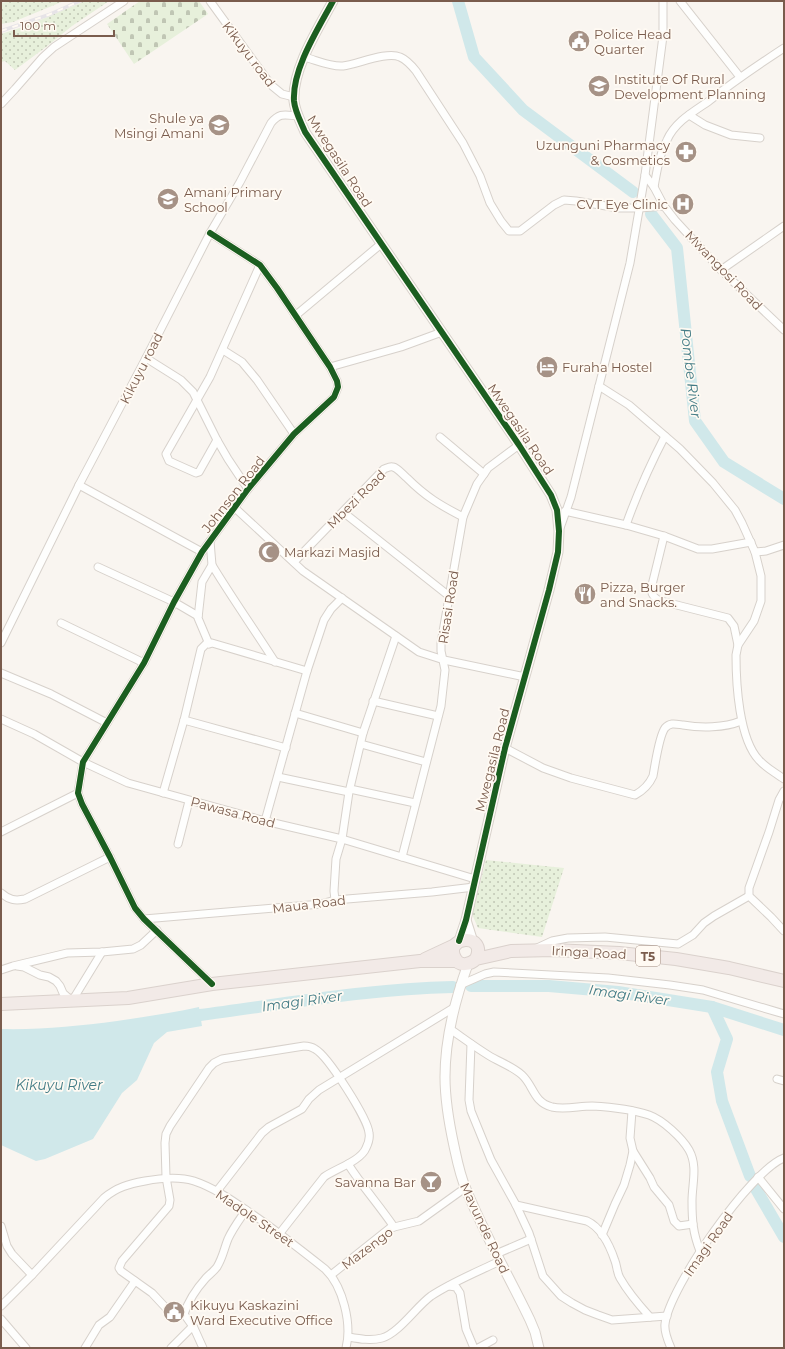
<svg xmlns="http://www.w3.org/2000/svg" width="785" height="1349" viewBox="0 0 785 1349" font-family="Montserrat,sans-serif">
<defs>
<pattern id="grass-dots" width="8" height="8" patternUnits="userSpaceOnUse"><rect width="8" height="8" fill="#e7f0db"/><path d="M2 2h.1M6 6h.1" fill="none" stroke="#c0c6b4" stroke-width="1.8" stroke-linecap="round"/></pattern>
<pattern id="cemetery-stones" width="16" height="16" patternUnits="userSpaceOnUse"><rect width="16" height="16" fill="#e7f0db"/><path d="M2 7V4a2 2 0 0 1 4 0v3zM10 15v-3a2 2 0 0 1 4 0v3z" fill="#c0c6b4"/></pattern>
</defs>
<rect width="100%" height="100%" fill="#f9f5f0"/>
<g fill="url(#grass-dots)">
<polygon points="11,1 64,1 13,22 1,24 1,3"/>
<polygon points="85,1 109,1 72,26 46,47 15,70 5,61 1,62 1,34 26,26"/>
<polygon points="486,860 564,868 542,937 478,928 472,914 476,893 479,888"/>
</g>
<polygon fill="url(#cemetery-stones)" points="140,1 199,1 208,14 134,64 107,24"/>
<path fill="#d0e8ea" d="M199 1007 202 1026 167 1032 154 1043 137 1080 122 1093 93 1139 45 1159 36 1161 1 1145V1029C40 1030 78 1026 117 1021 144 1017 172 1013 199 1007Z"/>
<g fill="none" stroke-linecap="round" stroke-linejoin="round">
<g stroke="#d0e8ea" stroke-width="12">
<polyline points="458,1 474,57 523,110 633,192"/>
<polyline points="651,214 677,248 695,421 724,462 784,499"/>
<polyline points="471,986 549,986 618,992 712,1007 784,1030"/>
<polyline points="712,1007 727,1039 717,1072 722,1101 750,1176"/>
<path d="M200 1015C284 1004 368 989 453 987"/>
<polyline points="756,1189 784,1237"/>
</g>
<g stroke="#d7d1cb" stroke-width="9">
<g id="street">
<polyline points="210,1 271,85 282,94 294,97"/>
<polyline points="663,1 663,36 645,175 654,187 664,206 675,220 721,270 784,330"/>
<polyline points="680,1 740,77"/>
<path d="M304 57C316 60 330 67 343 66 358 64 387 51 400 57 407 60 412 66 416 71L463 143 480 176 490 203 501 221 509 231H520L554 205 564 200 576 201 618 208H640L664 206"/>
<polyline points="1,104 15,89 43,57 54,47 124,1"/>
<polyline points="689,115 705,125 731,135 760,138"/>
<path d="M654 187C657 171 659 155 667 140 675 122 693 112 709 101 733 82 758 65 784 48"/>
<polyline points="210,233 260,265 277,288 330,367 337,381 338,387 334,397 294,434 248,489 202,552 174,602 144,663 83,762 78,793 82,804 110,857 135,908 144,919 212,984"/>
<polyline points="721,270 784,226"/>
<polyline points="295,316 381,244"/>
<polyline points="223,350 242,362 257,380 294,434"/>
<polyline points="146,358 181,380 193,392 217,440 228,459 248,489"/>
<polyline points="330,367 401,347 442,332"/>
<path d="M599 386 629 405 680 449 713 483 735 510 742 523 755 552 761 576V601L754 621 738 645 736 655C736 684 739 739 759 760 766 768 776 773 784 779"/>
<polyline points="440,437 484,474"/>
<polyline points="217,440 199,472 196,473 169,461 166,454 210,377 260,265"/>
<polyline points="79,485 202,552"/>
<polyline points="235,508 303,571 419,652 444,660 525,677"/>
<polyline points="565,511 626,525 664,536 698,549 712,549 751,542"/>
<polyline points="343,512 449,596"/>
<path d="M626 525C637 494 650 465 665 436"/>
<polyline points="560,528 571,497 630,263 645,175"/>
<path d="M664 536 651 589C652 596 655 599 661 601L728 618 734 626 738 645"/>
<polyline points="755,552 766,551 784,545"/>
<path d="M294 562 384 469C387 468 390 466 393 467 398 468 403 475 407 478 426 497 440 505 463 517"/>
<path d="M212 565C232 598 254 629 275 662"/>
<polyline points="98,567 174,602 198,616"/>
<polyline points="61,623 144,663"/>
<path d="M1 643 79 485 146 358 210 233 240 182 271 123C280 112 285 115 298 116"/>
<polyline points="209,644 198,618 202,582 212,565 210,541"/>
<polyline points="1,673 51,694 107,723"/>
<polyline points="373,701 438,716"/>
<polyline points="295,713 363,733"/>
<polyline points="1,719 34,734 83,762 128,783 265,821 342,839 475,879"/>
<polyline points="184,720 286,748"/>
<polyline points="361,744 426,762"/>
<path d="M505 748 543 768 571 778 635 795C644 790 649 785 653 776 655 765 659 736 665 728 670 722 676 724 683 725 701 728 724 728 741 721"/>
<polyline points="278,777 349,792"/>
<polyline points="350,789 415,803"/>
<polyline points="784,791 779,800 769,832 749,888 749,896 771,917 784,931"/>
<polyline points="163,793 184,720 201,649 206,644 212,643 307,671"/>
<polyline points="265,821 307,671 324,620 331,609 342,598"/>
<polyline points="1,832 78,793"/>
<polyline points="178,844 189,801"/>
<polyline points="402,857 441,706 445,670 441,651 441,643 463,517 477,484 484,474 488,468 519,445"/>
<path d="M1 893C9 900 15 901 25 899L110 857"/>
<polyline points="335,900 334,891 336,859 342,839 349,792 363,733 396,636"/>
<polyline points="144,919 321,904 335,900 432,892 474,887"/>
<polyline points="537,948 552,941 568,938 605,937 678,944 693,935 704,923 714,916 749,896"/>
<polyline points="17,966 24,967 40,975 49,977 56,981 60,986 63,993 72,1001 102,952"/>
<polyline points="1,970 13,966 67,953 102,952 133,949 141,945 157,930"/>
<polyline points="460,985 485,974 494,972 608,978 670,985 703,990 784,1014"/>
<path d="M450 1029C463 1038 475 1047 488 1055 499 1062 512 1066 522 1075 534 1086 533 1102 552 1107 565 1110 579 1106 592 1106 610 1107 631 1109 649 1115 663 1120 682 1138 689 1150 698 1166 692 1184 692 1201 692 1221 693 1233 700 1251"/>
<polyline points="471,1044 469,1100 471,1111 491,1160 516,1205 529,1233 543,1276 561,1296 572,1303 585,1310 598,1315 612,1320 667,1316"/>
<polyline points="777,1079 784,1081"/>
<polyline points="633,1151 650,1178 654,1187 669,1205 674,1221 679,1226 693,1224"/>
<path d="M348 1164C362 1186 379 1205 394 1227"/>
<polyline points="758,1177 784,1209"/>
<polyline points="217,1191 262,1133 269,1127 302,1109 309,1099 319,1090 455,1007"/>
<path d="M516 1205 587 1221C602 1228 610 1246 615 1261 617 1266 617 1273 620 1278 628 1292 639 1305 650 1317"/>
<polyline points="1,1226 7,1246 12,1254 32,1275"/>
<polyline points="602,1235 615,1204 624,1185 630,1165 633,1151 630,1138 632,1111"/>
<polyline points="496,1254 531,1239"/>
<polyline points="331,1275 390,1228 419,1221 465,1188"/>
<polyline points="449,1286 456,1287 460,1293 466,1329 474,1348"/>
<path d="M1 1306 32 1275 104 1198C117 1187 129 1184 145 1181 161 1178 178 1176 194 1181 215 1188 233 1201 252 1214 277 1231 301 1250 325 1269 343 1286 352 1324 346 1348"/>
<path d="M184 1314C188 1302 197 1288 206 1278 210 1274 214 1271 217 1267 223 1257 224 1249 228 1239 233 1228 240 1219 246 1210"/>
<polyline points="1,1319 26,1348"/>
<path d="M349 1337C360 1339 371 1341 382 1338 399 1333 416 1307 431 1296 452 1282 477 1272 500 1261"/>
<polyline points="85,1348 99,1325 110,1317 135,1281"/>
<polyline points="171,1348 193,1326"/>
<path d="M203 1348 194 1328 184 1314 166 1308 152 1293 121 1271 119 1268 122 1261 169 1206 170 1200 166 1177 165 1143 166 1134 170 1126 209 1068 214 1063 222 1059 304 1046C308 1046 312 1047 315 1049 328 1056 368 1119 369 1133 370 1138 368 1144 366 1148 361 1161 335 1169 324 1177L280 1233"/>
<polyline points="478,1348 493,1340"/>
<path d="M671 1348C668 1341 664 1332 665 1324 669 1288 750 1171 784 1158"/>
</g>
</g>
<g stroke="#d9d2cb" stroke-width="11">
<g id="secondary">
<path d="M333 1C318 29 292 69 294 101 295 112 301 122 305 132L519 445 551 495 557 510 559 531 558 552 549 590 505 748 466 920 459 941"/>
<polyline points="466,920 473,942"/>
<path d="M468 964C455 1000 445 1039 445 1077 445 1100 449 1123 454 1146 457 1160 460 1176 466 1189 484 1234 509 1276 530 1320L535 1332 539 1348"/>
</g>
</g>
<g stroke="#dad1cc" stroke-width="14">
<g id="highway">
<polyline points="425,959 455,945"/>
<path d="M476 959C488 932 443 936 455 958 459 967 470 965 476 959L511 951 553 950 619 953 676 959 729 968 784 981"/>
<polyline points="1,1004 128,998 212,984 420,961 456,961"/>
</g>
</g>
<use href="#street" stroke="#fefefd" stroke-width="7"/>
<use href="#secondary" stroke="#fefefd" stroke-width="9"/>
<use href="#highway" stroke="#f2eae7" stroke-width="12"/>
<g stroke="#e6e3e7" stroke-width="3.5">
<polyline id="rail" points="1,31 48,15 80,1"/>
</g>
<use href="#rail" stroke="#fffaf3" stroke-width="2" stroke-dasharray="6" stroke-linecap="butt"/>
<g stroke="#fffaf3" stroke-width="8">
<g id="cycleway">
<path d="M333 1C318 29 292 69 294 101 295 112 301 122 305 132L519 445 551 495 557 510 559 531 558 552 549 590 505 748 466 920 459 941"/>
<polyline points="210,233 260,265 277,288 330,367 337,381 338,387 334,397 294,434 248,489 202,552 174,602 144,663 83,762 78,793 82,804 110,857 135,908 144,919 212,984"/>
</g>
</g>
<use href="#cycleway" stroke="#1b5e20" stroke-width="6"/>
</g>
<defs>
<g id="civic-disc" transform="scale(1.15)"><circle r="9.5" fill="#a69286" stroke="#fffaf3"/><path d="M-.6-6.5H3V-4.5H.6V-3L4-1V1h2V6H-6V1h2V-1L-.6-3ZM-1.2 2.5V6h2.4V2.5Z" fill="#fff"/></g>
<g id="university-disc" transform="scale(1.15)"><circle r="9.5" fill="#a69286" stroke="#fffaf3"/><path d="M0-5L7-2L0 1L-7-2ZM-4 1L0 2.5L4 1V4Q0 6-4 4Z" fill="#fff"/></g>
<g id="school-disc" transform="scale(1.15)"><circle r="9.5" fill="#a69286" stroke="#fffaf3"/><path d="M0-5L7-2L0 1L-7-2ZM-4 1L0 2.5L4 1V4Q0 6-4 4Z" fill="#fff"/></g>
<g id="pharmacy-disc" transform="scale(1.15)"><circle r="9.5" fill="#a69286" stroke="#fffaf3"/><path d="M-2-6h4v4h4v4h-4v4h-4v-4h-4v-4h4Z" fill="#fff"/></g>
<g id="hospital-disc" transform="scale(1.15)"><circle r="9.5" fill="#a69286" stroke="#fffaf3"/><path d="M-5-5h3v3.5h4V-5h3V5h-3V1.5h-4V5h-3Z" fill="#fff"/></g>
<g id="hotel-disc" transform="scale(1.15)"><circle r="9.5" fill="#a69286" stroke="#fffaf3"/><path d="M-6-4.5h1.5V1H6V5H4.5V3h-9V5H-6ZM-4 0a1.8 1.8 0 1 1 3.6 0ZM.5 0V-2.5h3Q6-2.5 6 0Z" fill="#fff"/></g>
<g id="mosque-disc" transform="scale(1.15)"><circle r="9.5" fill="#a69286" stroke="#fffaf3"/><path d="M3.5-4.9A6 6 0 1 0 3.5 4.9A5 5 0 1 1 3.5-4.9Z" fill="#fff"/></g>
<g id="restaurant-disc" transform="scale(1.15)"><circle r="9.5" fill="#a69286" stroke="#fffaf3"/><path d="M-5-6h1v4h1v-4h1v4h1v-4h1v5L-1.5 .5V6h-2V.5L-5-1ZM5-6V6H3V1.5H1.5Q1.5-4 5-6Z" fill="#fff"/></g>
<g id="bar-disc" transform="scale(1.15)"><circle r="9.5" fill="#a69286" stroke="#fffaf3"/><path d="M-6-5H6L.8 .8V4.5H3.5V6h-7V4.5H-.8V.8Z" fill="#fff"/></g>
</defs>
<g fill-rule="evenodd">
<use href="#civic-disc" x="579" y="41"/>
<use href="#university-disc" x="599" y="86"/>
<use href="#school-disc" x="219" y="125"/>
<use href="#pharmacy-disc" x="686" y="152"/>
<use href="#school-disc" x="168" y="199"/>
<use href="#hospital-disc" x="683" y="204"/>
<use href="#hotel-disc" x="547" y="367"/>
<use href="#mosque-disc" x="269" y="552"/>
<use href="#restaurant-disc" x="585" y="594"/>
<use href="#bar-disc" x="431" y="1182"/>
<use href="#civic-disc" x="174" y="1312"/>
</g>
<g text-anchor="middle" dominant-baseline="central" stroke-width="3.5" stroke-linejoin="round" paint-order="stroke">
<rect fill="#fffaf3" stroke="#a28b7f" stroke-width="1" x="636" y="946" width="24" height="20" rx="3"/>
<g font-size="12" font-weight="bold" fill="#7a5c4d">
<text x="648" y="956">T5</text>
</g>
<g font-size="13" fill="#7a5c4d" stroke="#fffaf3" text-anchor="start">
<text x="594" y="34">Police Head<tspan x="594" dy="15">Quarter</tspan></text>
<text x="614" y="79">Institute Of Rural<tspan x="614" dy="15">Development Planning</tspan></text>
<text x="204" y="118" text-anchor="end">Shule ya<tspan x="204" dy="15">Msingi Amani</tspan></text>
<text x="670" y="145" text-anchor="end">Uzunguni Pharmacy<tspan x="670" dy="15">&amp; Cosmetics</tspan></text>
<text x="184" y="192">Amani Primary<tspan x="184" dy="15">School</tspan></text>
<text x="668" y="204" text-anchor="end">CVT Eye Clinic</text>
<text x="562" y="367">Furaha Hostel</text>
<text x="284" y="552">Markazi Masjid</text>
<text x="600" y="587">Pizza, Burger<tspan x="600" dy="15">and Snacks.</tspan></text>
<text x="416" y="1182" text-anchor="end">Savanna Bar</text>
<text x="190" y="1305">Kikuyu Kaskazini<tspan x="190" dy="15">Ward Executive Office</tspan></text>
</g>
<g font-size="13" fill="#7a5c4d" stroke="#fffaf3">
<text transform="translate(249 54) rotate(53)">Kikuyu road</text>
<text transform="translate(340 161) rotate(57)">Mwegasila Road</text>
<text transform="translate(724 270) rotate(46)">Mwangosi Road</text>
<text transform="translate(141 368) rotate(-63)">Kikuyu road</text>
<text transform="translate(521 429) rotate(56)">Mwegasila Road</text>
<text transform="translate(233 494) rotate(-52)">Johnson Road</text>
<text transform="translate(356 499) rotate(-45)">Mbezi Road</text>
<text transform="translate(448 607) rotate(-81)">Risasi Road</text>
<text transform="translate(492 760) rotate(-76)">Mwegasila Road</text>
<text transform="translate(233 812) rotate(15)">Pawasa Road</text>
<text transform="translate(309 904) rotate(-7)">Maua Road</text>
<text transform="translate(589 952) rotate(3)">Iringa Road</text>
<text transform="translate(255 1218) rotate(34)">Madole Street</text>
<text transform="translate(485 1228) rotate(65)">Mavunde Road</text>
<text transform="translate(708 1244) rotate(-55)">Imagi Road</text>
<text transform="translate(367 1248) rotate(-37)">Mazengo</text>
</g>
<g font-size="14" font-style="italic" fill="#437c86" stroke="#fffaf3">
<text transform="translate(691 373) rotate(83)">Pombe River</text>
<text transform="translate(629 995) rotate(8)">Imagi River</text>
<text transform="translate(302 1001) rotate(-8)">Imagi River</text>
<text x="59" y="1085">Kikuyu River</text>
</g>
</g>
<rect width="785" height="1349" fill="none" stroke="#7a5c4d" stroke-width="4"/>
<path d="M14 30v6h100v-6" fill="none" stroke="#7a5c4d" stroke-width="2"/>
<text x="20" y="30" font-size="12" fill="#7a5c4d" stroke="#fffaf3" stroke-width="3" paint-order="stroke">100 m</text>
</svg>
